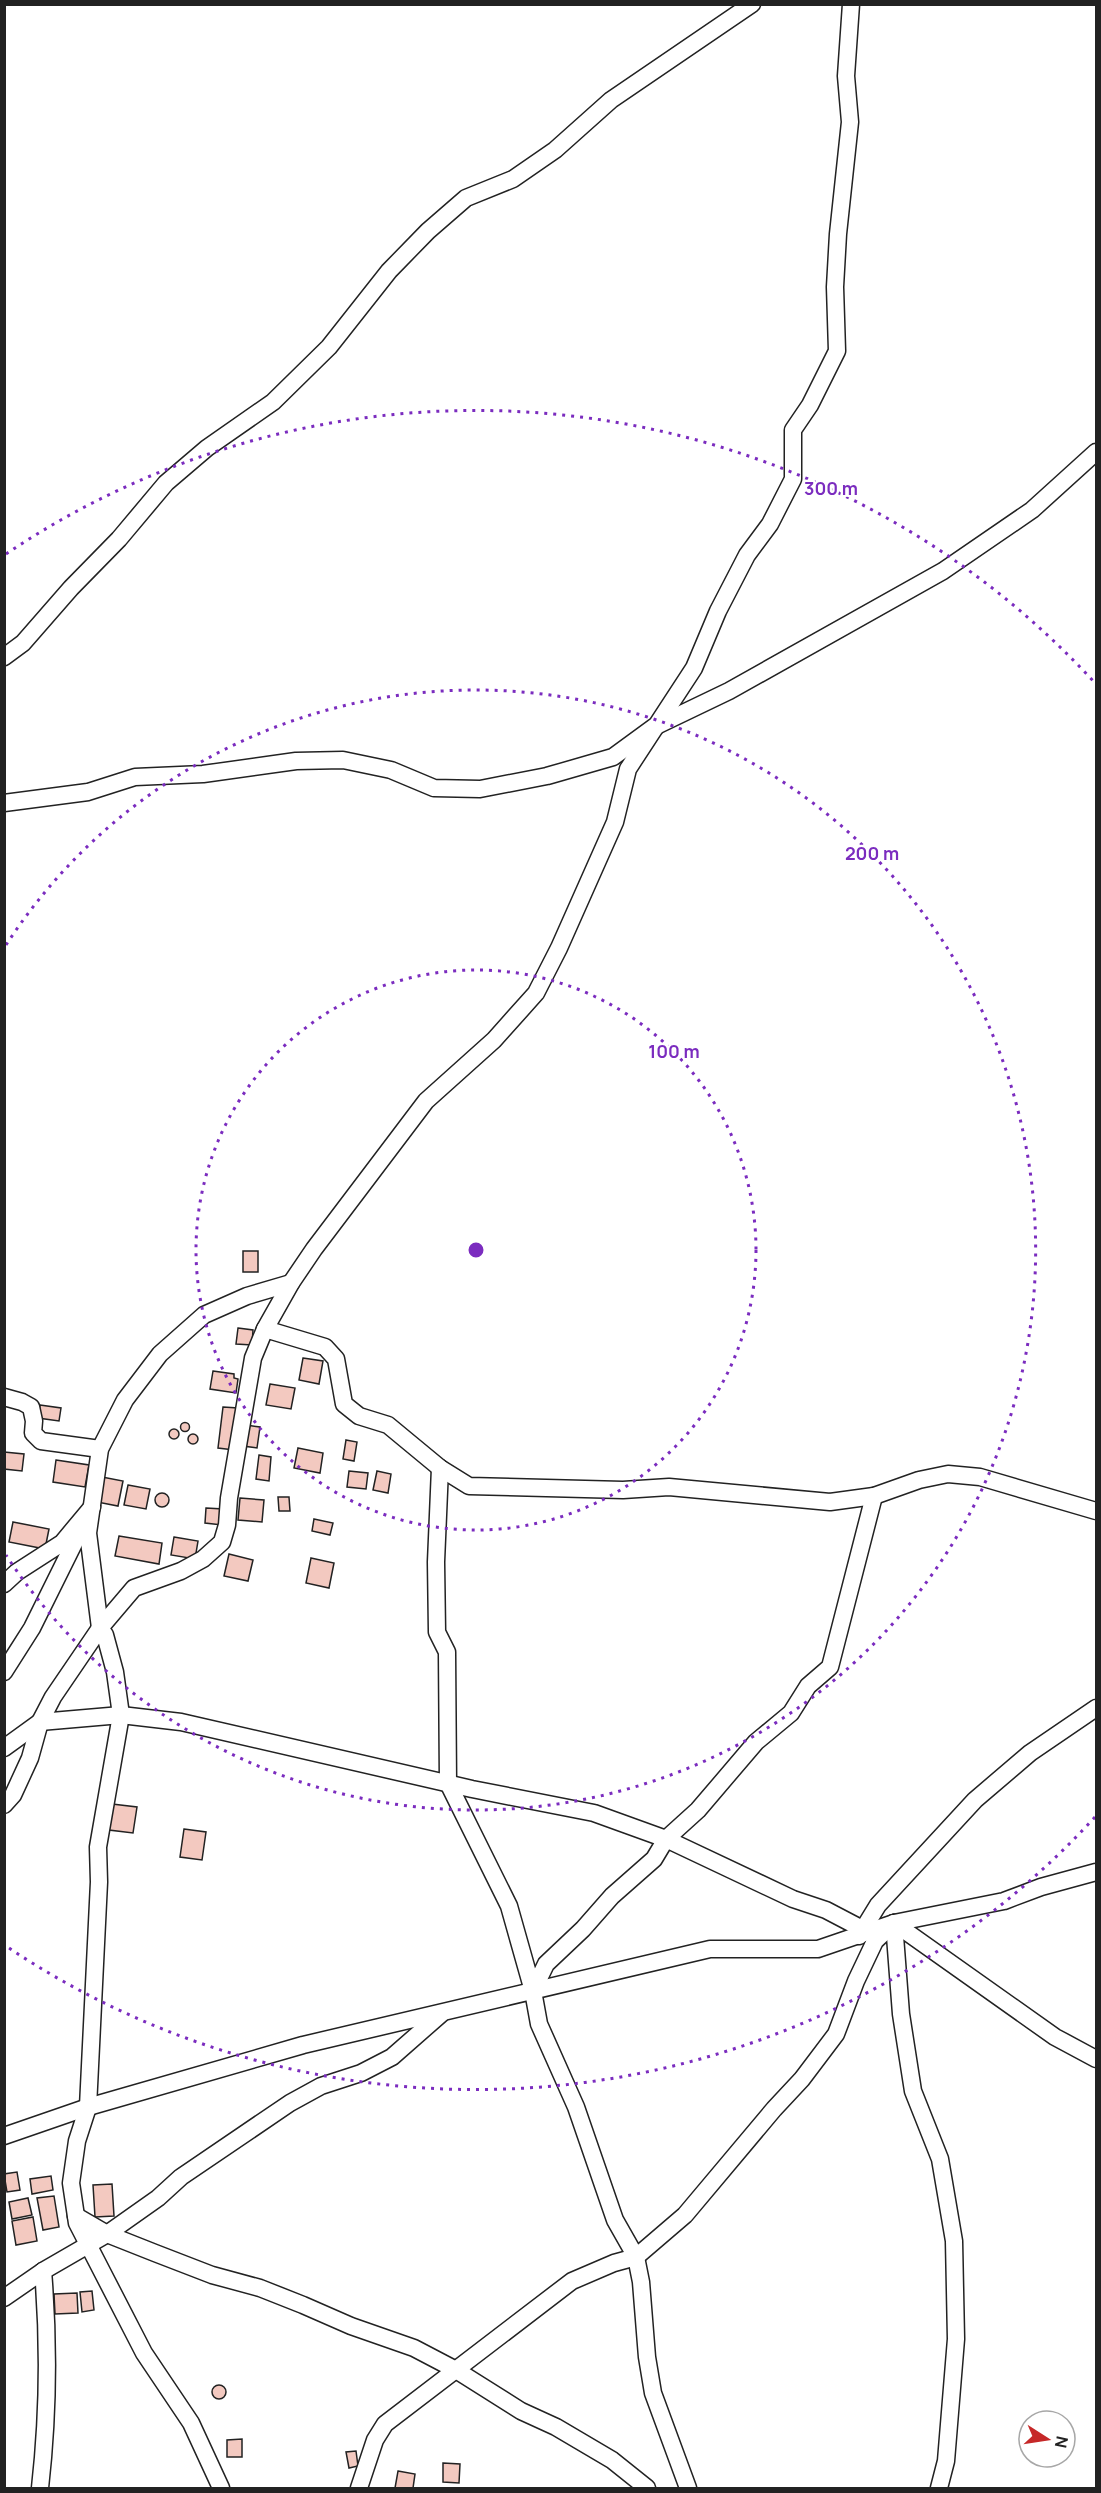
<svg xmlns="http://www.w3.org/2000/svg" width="1101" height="2493" viewBox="0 0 1101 2493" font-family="Manrope,sans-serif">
<rect width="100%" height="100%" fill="#fff"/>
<g fill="#f3c9c0" stroke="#222" stroke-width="1.5">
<rect x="243" y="1251" width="15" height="21"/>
<polygon points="238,1328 253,1330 252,1345 236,1344"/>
<polygon points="303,1358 323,1361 319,1384 299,1380"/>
<polygon points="213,1371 234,1374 234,1378 238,1379 236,1393 210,1389"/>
<polygon points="270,1384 295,1388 291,1409 266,1405"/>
<polygon points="40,1405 61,1408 59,1421 38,1418"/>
<polygon points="223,1407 238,1408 234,1450 218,1448"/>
<circle cx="185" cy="1427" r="4.5"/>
<polygon points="246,1425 260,1427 257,1448 243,1446"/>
<circle cx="174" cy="1434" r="5"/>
<circle cx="193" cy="1439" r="5"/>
<polygon points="346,1440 357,1442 354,1461 343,1459"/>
<polygon points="298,1448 323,1453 320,1473 294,1468"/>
<polygon points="4,1452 24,1454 22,1471 4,1469"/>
<polygon points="259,1455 271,1457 269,1481 256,1479"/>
<polygon points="56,1460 89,1465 85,1487 53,1482"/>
<polygon points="349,1471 368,1473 366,1489 347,1487"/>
<polygon points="377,1471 391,1474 388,1493 373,1490"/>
<polygon points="102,1477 123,1481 118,1506 97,1502"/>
<polygon points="128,1485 150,1489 146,1509 124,1505"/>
<circle cx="162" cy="1500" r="7"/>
<polygon points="278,1497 289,1497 290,1511 279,1511"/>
<polygon points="240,1498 264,1500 262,1522 238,1520"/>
<polygon points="206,1508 223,1509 222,1525 205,1523"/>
<polygon points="314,1519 333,1523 330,1535 312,1531"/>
<polygon points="13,1522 49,1529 45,1549 9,1542"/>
<polygon points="119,1536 162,1543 159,1564 115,1556"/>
<polygon points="174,1537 198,1541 195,1559 171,1555"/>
<polygon points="229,1554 253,1560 248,1581 224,1576"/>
<polygon points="311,1558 334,1563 329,1588 306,1583"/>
<polygon points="112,1804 137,1807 133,1833 109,1830"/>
<polygon points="184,1829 206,1832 202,1860 180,1857"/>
<polygon points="17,2172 20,2190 7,2192 4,2174"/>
<polygon points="51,2176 53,2190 32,2194 30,2179"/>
<polygon points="112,2184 114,2216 95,2217 93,2185"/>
<polygon points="54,2196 59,2227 43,2230 37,2198"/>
<polygon points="28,2198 32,2215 12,2219 9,2202"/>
<polygon points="33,2217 37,2241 16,2245 12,2221"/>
<polygon points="92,2291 94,2310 82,2312 80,2292"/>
<polygon points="77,2293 78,2313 55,2314 54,2294"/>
<circle cx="219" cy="2392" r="7"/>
<polygon points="242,2439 242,2457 227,2457 227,2440"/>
<polygon points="356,2451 358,2466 349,2468 346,2452"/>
<polygon points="443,2463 460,2464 459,2483 443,2482"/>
<polygon points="398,2471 415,2474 413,2488 395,2488"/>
</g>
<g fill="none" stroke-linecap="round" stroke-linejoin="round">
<g stroke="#222" stroke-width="19">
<g id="minor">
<polyline points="4,657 23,643 71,588 119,539 166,483 207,448 273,402 329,347 389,271 428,231 466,198 513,179 555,150 611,100 752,4"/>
<polyline points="4,803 88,792 135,777 203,774 296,761 343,760 391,770 434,788 480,789 547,776 613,757 654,727 729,691 943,571 1032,510 1096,452"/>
<polyline points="265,1329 325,1347 336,1359 344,1404 359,1416 388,1425 440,1468 469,1486 623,1490 669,1487 830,1502 874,1496 919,1480 948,1474 980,1477 1096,1511"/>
<polyline points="4,1397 22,1402 31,1407 34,1421 33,1433 41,1441 100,1449"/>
<polyline points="440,1468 436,1562 437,1632 447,1652 448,1783 509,1906 533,1991"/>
<polyline points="4,1584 17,1572 62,1543 92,1507 32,1628 4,1672"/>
<polyline points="4,1748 40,1722 121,1715 181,1722 472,1789 594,1813 666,1839 793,1899 826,1910 868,1932"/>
<polyline points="4,1805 13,1795 30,1758 40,1722 53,1697 100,1628 134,1588 181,1571 203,1559 222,1542 227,1525 229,1498 253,1358 265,1329 291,1283 314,1249 426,1101 494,1040 536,993 559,948 615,822 628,769 694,668 718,611 747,555 770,524 793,479 793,430 810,405 837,351 835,287 838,234 850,122 846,76 851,4"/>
<polyline points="894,1923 901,2014 913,2091 940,2159 954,2241 956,2339 946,2461 939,2488"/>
<polyline points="859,1936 878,1905 975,1800 1030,1753 1096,1708"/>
<polyline points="4,2136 88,2107 303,2045 710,1949 818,1949 894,1923 1004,1901 1041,1887 1096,1872"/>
<polyline points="76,2216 107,2234 155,2253 212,2275 260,2288 303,2305 351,2326 414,2348 456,2370 521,2411 556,2427 612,2460 647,2488"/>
<polyline points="4,2298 43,2271 107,2234 158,2198 181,2177 290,2103 321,2086 361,2073 392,2057 441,2014"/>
<path d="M40 2488C48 2417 49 2343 43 2271"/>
<polyline points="221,2488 191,2423 144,2353 77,2223 71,2183 77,2141 88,2107 99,1882 98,1847 121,1715 115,1672 105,1635 100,1628 88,1533 100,1449 125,1400 160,1354 204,1315 247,1296 291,1283"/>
<polyline points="359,2488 375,2440 385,2424 572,2281 614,2263 636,2257 685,2215 774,2109 802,2079 836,2034 856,1981 875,1941 894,1923 1055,2037 1096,2059"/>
<polyline points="688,2488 653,2393 647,2357 641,2282 636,2257 615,2220 576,2107 539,2024 533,1991 546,1964 583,1929 612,1896 654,1859 666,1839 698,1810 756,1742 791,1713 808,1686 830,1667 874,1496"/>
</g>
</g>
<use href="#minor" stroke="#fff" stroke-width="16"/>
</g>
<g fill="none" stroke="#7b2cbf" stroke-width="3" stroke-dasharray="3 6">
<circle cx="476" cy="1250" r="280"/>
<path d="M6 945A560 560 0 1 1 6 1555"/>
<path d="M1095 1817A840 840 0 0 1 6 1946M6 554A840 840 0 0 1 1095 683"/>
</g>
<circle cx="476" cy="1250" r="9" fill="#7b2cbf" stroke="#fff" stroke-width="3"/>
<g font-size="18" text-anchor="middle" font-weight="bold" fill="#7b2cbf" stroke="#fff" stroke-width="4.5" stroke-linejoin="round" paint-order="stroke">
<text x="831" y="495">300 m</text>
<text x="872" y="860">200 m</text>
<text x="674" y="1058">100 m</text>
</g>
<rect width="1101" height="2493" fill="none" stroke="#222222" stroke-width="12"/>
<g transform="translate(1047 2439) rotate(102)"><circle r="28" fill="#ffffff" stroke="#a7a7a7" stroke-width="1.5"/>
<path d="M0-4.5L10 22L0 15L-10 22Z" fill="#c62828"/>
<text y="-9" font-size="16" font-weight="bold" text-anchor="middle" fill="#222222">N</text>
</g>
</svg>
